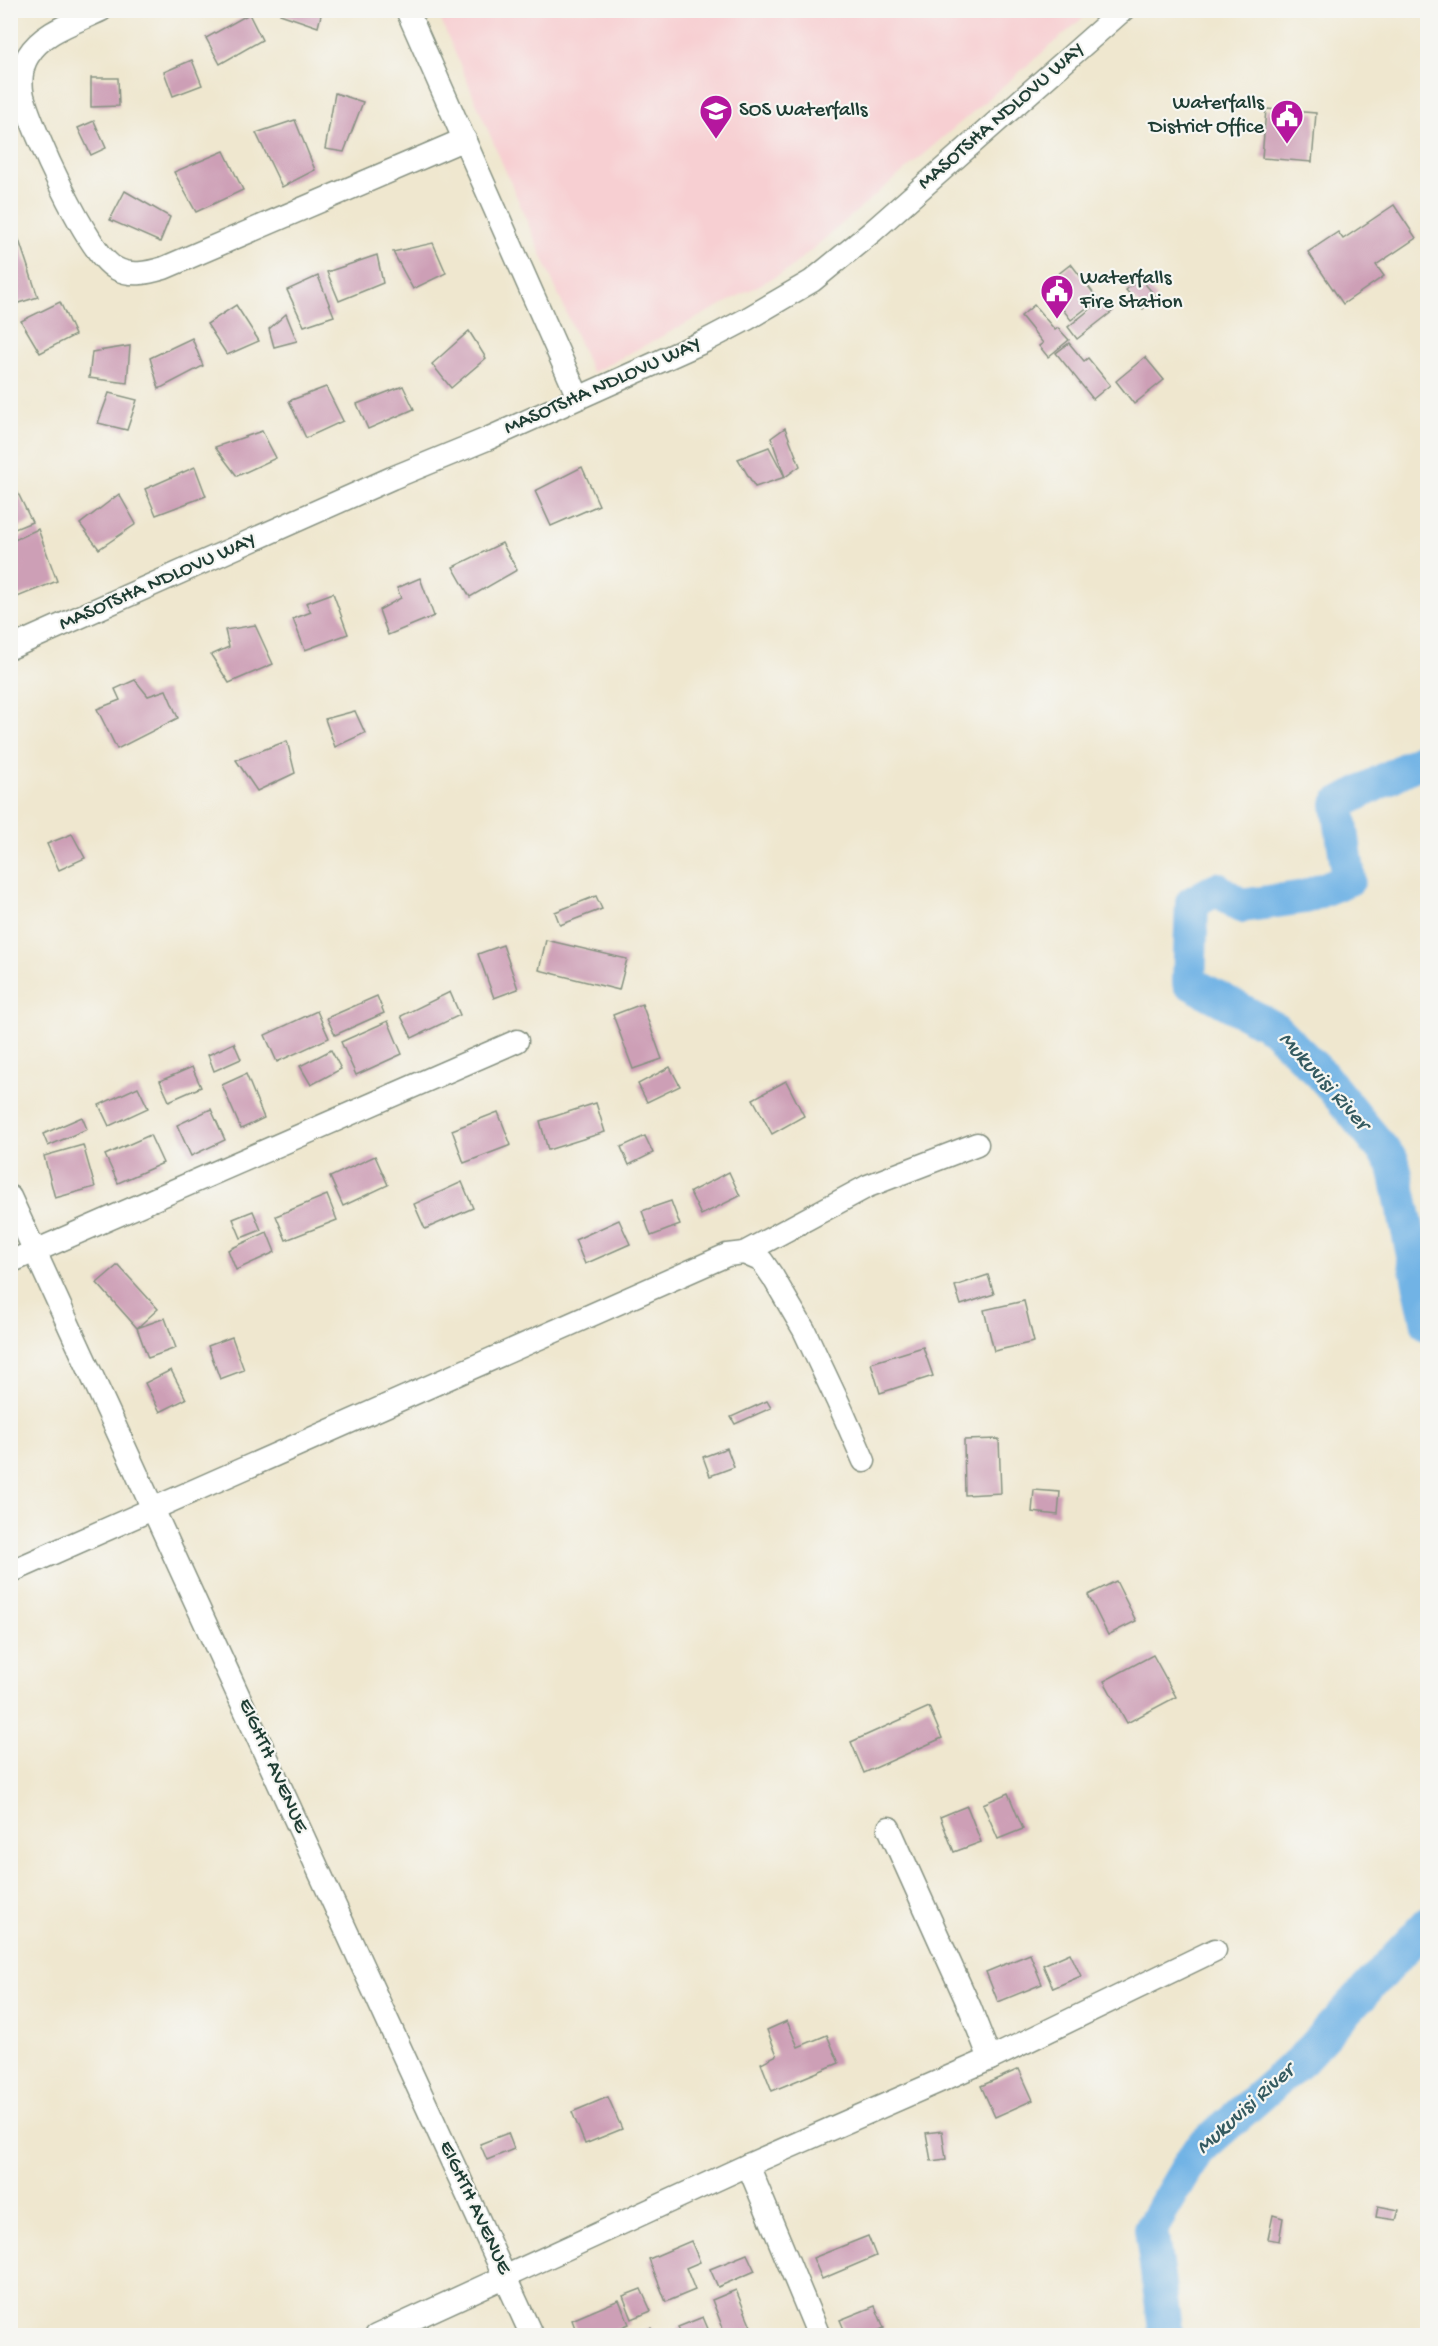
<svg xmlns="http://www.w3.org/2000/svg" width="1438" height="2346" viewBox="0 0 1438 2346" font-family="'Gochi Hand',sans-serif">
<rect width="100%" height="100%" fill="#f6f6f2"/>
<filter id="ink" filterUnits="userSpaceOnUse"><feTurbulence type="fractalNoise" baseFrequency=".0167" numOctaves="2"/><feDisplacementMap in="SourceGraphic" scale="12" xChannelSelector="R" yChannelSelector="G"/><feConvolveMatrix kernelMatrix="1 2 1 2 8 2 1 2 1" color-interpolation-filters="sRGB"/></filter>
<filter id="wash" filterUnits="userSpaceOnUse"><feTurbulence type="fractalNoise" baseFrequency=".008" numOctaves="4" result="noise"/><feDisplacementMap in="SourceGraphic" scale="24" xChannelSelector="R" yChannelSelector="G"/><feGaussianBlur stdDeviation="1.35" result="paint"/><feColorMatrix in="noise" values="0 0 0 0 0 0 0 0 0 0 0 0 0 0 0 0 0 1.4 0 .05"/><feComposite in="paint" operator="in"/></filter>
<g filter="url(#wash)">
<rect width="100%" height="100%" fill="#efe7cf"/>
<polygon fill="#f7cfd2" points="437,11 1091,11 788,270 592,373"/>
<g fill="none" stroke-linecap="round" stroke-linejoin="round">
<g stroke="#71b3e5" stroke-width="34">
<polyline points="1428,757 1338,804 1349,879 1305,897 1241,906 1217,889 1192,903 1189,982 1274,1028 1321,1074 1393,1162 1428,1324"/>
<polyline points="1166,2336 1151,2229 1197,2151 1301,2060 1428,1923"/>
</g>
</g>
<g id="blocks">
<g fill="#cd9fb6">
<polygon points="281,10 320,10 322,11 318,27 280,14"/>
<polygon points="249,14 262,40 220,64 206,38"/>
<polygon points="192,60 202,85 173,96 164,72"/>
<polygon points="91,78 118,78 119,106 91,107"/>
<polygon points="335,93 363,102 344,152 325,149"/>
<polygon points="1266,109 1316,113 1312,162 1262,158"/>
<polygon points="295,120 315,170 282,187 256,133"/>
<polygon points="94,121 106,148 91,155 78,128"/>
<polygon points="224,151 243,190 196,212 174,172"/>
<polygon points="125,191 170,217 160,242 110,220"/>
<polygon points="1394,205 1416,238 1376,265 1384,276 1343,304 1308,252 1338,232 1343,239"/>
<polygon points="19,240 38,297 15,304 10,291 10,243"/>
<polygon points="433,243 446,273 413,289 393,252"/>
<polygon points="377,255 383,283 339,301 327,272"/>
<polygon points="1071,264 1098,299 1071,320 1051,294 1059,288 1052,279"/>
<polygon points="318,276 334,316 304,326 287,290"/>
<polygon points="1140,278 1157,298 1143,309 1126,290"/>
<polygon points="1103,299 1113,311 1077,339 1068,327"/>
<polygon points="60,302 75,335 40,353 21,321"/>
<polygon points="236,305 259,341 227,355 207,324"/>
<polygon points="1034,305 1055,330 1058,328 1069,340 1048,357 1039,346 1043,343 1021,316"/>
<polygon points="286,314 297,341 274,347 269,329"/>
<polygon points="469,331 486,358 451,388 432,364"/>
<polygon points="192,338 203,366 159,389 150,358"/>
<polygon points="1069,343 1084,361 1088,358 1110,385 1093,399 1056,353"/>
<polygon points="130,346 127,383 89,378 92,352"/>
<polygon points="1145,357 1164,380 1134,404 1116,381"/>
<polygon points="403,386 414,409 368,429 357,404"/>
<polygon points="326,387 343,421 306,438 289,401"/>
<polygon points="109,393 137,400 127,430 98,423"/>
<polygon points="785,428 800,466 785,477 771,438"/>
<polygon points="262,431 276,458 237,476 215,447"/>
<polygon points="769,447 785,477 755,487 738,459"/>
<polygon points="195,467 206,496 156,515 145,489"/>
<polygon points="582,467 599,505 551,526 535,491"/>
<polygon points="14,485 32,522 10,531 10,487"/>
<polygon points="119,494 136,524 99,549 80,524"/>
<polygon points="38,529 57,581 10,600 10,542"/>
<polygon points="502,543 517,570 470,597 453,567"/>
<polygon points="420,578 434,616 388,635 379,610 401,598 397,588"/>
<polygon points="333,593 348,634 305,650 293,619 311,612 306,603"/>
<polygon points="255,625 273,664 229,683 211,655 229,647 225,630"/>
<polygon points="135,680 148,696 166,690 178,718 117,749 97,709 120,700 115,689"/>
<polygon points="355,711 365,733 335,747 325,719"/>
<polygon points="287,741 295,773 257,791 236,760"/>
<polygon points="72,834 85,858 59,870 47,844"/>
<polygon points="596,896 602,909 560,925 555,912"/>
<polygon points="546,940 627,959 619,990 539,970"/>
<polygon points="503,945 518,989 494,998 478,954"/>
<polygon points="450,992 460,1015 412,1038 401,1016"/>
<polygon points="377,996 384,1013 335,1035 327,1018"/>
<polygon points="642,1004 662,1059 633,1069 613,1015"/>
<polygon points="317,1011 329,1038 277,1062 265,1035"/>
<polygon points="388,1021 402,1054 356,1075 341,1042"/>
<polygon points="234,1043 241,1059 214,1071 208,1055"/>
<polygon points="331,1050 341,1069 311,1085 300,1066"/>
<polygon points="192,1067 201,1087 169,1101 160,1081"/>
<polygon points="670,1067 680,1086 647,1102 638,1084"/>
<polygon points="246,1074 264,1118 241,1129 222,1085"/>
<polygon points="786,1081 804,1116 772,1134 753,1099"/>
<polygon points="138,1087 148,1108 109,1126 99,1105"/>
<polygon points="596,1103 605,1132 548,1150 540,1121"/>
<polygon points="211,1109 225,1140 191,1156 177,1125"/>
<polygon points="498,1112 511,1145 464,1163 452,1130"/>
<polygon points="82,1117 87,1129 48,1146 43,1134"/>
<polygon points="150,1135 163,1163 118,1183 105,1155"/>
<polygon points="645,1136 653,1153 629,1165 621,1147"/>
<polygon points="83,1145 95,1187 55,1198 44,1156"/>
<polygon points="375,1156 388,1185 343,1206 330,1177"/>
<polygon points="729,1172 740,1196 701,1215 690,1192"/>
<polygon points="462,1182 473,1208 425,1229 414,1204"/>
<polygon points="327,1195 337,1220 286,1240 276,1216"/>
<polygon points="671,1201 680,1225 651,1236 642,1211"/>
<polygon points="253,1211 261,1230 241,1238 233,1219"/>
<polygon points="619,1220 630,1244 585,1264 575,1240"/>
<polygon points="267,1232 275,1252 236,1270 228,1250"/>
<polygon points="118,1265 158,1309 137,1328 165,1318 176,1348 148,1358 137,1328 97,1283"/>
<polygon points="988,1275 994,1294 961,1305 955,1286"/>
<polygon points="1024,1301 1034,1342 994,1351 984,1310"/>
<polygon points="232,1337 244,1370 220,1379 208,1346"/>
<polygon points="923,1347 933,1376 880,1393 871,1363"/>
<polygon points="171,1370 186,1399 160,1412 145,1383"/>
<polygon points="767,1401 771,1408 735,1424 731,1417"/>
<polygon points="999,1439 1001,1493 965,1495 964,1440"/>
<polygon points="727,1448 734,1467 710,1476 703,1457"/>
<polygon points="1034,1490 1060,1492 1058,1515 1032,1512"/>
<polygon points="1116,1581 1136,1621 1108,1635 1088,1595"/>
<polygon points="1153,1655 1176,1697 1127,1723 1104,1681"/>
<polygon points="929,1707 942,1738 864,1773 851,1742"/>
<polygon points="1008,1793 1023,1829 998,1839 983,1804"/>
<polygon points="967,1806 981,1842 954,1852 940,1817"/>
<polygon points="1070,1953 1081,1976 1053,1988 1043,1965"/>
<polygon points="1030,1954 1042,1984 998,2002 986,1972"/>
<polygon points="787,2021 798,2047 827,2035 839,2063 772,2091 761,2063 777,2055 767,2030"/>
<polygon points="1019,2069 1033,2100 995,2117 981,2086"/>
<polygon points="608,2097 622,2129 585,2144 572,2112"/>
<polygon points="942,2131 946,2159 931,2161 926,2133"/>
<polygon points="508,2133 514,2149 487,2160 480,2144"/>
<polygon points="1378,2206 1399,2210 1396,2220 1376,2217"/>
<polygon points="1273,2215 1283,2218 1279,2241 1268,2239"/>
<polygon points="868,2236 876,2256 822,2279 813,2258"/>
<polygon points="691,2241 700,2262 686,2268 695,2290 666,2302 649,2259"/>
<polygon points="747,2254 755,2271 718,2287 710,2269"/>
<polygon points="641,2289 651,2311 632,2319 623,2296"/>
<polygon points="736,2290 755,2336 726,2336 712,2300"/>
<polygon points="619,2300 629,2324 600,2336 578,2336 572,2320"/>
<polygon points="875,2306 884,2328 867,2336 847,2336 840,2320"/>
<polygon points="703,2317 711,2336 681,2336 678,2327"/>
<polygon points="651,2328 655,2336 634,2336 634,2335"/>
</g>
</g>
</g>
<g filter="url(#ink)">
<use href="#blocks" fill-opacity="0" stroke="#879282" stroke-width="1.5"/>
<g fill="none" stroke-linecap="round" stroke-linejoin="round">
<g stroke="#879282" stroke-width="25">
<g id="minor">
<path d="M101 10C77 22 43 31 28 56 21 67 20 83 23 96 32 129 87 253 115 268 131 277 147 273 164 268L465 139"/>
<polyline points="407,10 578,397"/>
<polyline points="10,648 392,478 487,439 705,341 747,319 812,281 873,231 1123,10"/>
<polyline points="10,1197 532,2336"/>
<polyline points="744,1253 868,1186 977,1144"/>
<polyline points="10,1262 517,1041"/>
<polyline points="10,1572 727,1255 744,1253 762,1261 773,1277 804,1330 838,1402 864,1461"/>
<polyline points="889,1828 970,2008 990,2059"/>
<polyline points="748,2165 819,2336"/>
<polyline points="376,2336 748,2165 990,2059 1215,1950"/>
</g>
</g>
<use href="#minor" stroke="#fff" stroke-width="22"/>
</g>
</g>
<defs>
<g id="school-pin" transform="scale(1.725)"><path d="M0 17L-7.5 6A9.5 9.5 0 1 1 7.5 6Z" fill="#b5179e" stroke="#f6f6f2"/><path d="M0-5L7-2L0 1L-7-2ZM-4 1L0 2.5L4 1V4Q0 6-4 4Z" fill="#fff"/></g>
<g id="civic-pin" transform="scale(1.725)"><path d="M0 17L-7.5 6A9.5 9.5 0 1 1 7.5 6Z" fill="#b5179e" stroke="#f6f6f2"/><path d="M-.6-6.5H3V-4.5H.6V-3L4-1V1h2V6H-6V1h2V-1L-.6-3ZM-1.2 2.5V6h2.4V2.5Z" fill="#fff"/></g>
</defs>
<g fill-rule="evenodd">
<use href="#school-pin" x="716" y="111"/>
<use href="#civic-pin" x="1287" y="116"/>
<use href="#civic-pin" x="1057" y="291"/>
</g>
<g text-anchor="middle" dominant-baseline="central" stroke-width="4.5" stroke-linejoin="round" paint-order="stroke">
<g font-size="21" fill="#1f3d34" stroke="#f6f6f2" text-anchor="start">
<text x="1264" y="104" text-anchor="end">Waterfalls<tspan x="1264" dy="24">District Office</tspan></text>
<text x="739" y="111">SOS Waterfalls</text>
<text x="1080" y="279">Waterfalls<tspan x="1080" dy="24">Fire Station</tspan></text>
</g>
<g font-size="21" fill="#1f3d34" stroke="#f6f6f2">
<text transform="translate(1002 117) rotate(-41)">MASOTSHA NDLOVU WAY</text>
<text transform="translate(603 387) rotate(-24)">MASOTSHA NDLOVU WAY</text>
<text transform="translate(158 583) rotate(-24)">MASOTSHA NDLOVU WAY</text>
<text transform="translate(272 1766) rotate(66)">EIGHTH AVENUE</text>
<text transform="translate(474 2208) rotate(65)">EIGHTH AVENUE</text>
</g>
<g font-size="22" font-style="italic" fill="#345a60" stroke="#f6f6f2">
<text transform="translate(1323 1082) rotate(48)">Mukuvisi River</text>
<text transform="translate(1246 2110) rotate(-42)">Mukuvisi River</text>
</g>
</g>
<rect width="1438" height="2346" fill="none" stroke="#f6f6f2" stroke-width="36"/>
</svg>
